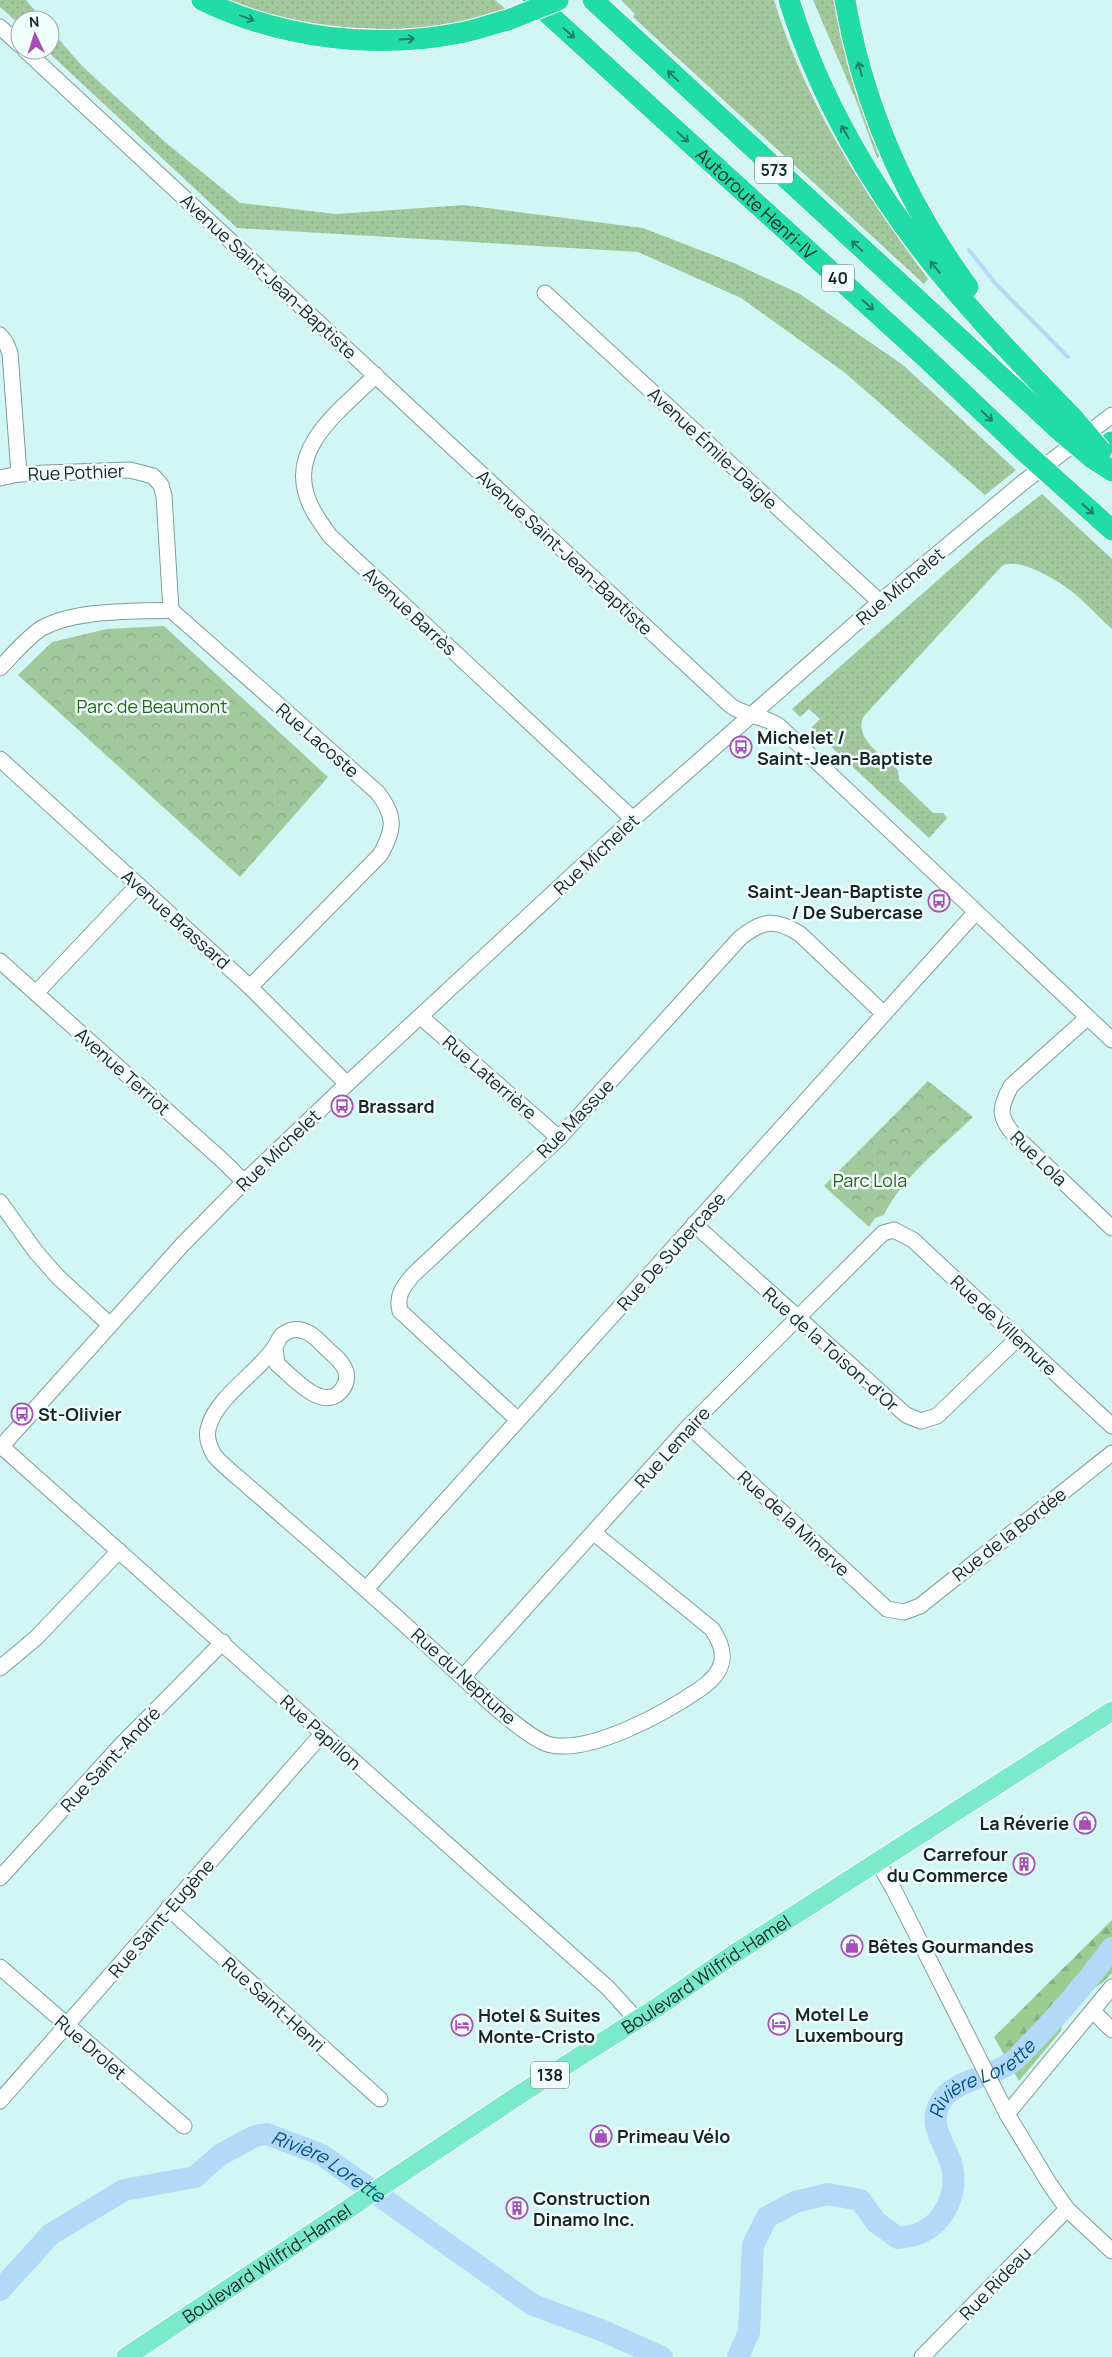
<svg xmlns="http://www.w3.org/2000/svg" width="1112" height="2357" viewBox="0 0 1112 2357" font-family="Manrope,sans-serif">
<defs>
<pattern id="grass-dots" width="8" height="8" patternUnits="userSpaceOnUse" patternTransform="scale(1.25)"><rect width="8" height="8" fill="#a3c89d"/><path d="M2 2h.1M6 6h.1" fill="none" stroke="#8cac87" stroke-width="1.8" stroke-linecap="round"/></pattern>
<pattern id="forest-firs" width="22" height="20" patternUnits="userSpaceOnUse" patternTransform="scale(1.25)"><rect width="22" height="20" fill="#9acd91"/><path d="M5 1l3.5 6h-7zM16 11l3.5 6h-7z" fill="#84b07d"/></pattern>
<pattern id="park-crowns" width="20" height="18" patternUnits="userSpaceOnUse" patternTransform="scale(1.25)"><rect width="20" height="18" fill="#a3c89d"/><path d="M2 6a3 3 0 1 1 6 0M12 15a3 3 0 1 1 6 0" fill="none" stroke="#8cac87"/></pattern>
</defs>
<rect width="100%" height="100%" fill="#d2f6f4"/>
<g fill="url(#grass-dots)">
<polygon points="0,0 26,0 43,20 20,20 20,25 0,7"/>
<path d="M230 0H495L508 11C496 14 483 20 471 22 399 37 297 29 230 0Z"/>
<path d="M621 0H774C805 103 865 194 928 279L924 284 633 17 635 14Z"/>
<polygon points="813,0 837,0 860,98 880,156 877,158 857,103"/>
<polygon points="50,29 82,66 165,142 240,203 336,214 464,205 643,228 736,264 800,294 903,365 1016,470 985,495 844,372 741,298 638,252 237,228 46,50 50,50"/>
<path d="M1042 494 1112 559V629C1097 616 1082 598 1066 587 1051 577 1018 557 1002 566L864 716C852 738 884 757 898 770L899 780 933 813H943L947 818 929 838 811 728 820 719 809 709 800 717 792 709 982 541Z"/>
</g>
<polygon fill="url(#forest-firs)" points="1112,1920 1112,1973 1102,1983 1066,2007 1061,2031 1019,2081 994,2037"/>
<g fill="url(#park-crowns)">
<polygon points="164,626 328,777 240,877 18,675 52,642 107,629"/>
<path d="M928 1081 973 1117C942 1147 903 1176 884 1215L875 1218 869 1227 824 1186Z"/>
</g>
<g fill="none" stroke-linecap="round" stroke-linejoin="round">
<polyline stroke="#b3d9f9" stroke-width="4" points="969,250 996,284 1068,357"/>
<g stroke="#b3d9f9" stroke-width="22">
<path id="s1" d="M0 2290 51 2234 124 2190 195 2177 220 2155 255 2136 267 2134 322 2155 533 2305 601 2330 662 2357"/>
<path id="s2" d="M738 2357 749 2332 753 2245 767 2217 795 2202 828 2194 860 2200 876 2222 898 2238C905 2237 914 2236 920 2233 946 2222 959 2190 951 2163 944 2142 928 2125 940 2103 952 2080 992 2077 1012 2062 1020 2056 1028 2046 1036 2038 1064 2009 1088 1980 1112 1948"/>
</g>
<g stroke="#7c9e9c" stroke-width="17">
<g id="minor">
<polyline points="0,27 20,45"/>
<path d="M25 50 731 706C746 716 764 716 779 726L1112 1040"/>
<polyline points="545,293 880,602"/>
<polyline points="0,335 6,343 10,353 19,474"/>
<path d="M376 375C346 406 291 443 306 493 310 509 321 523 330 536L633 819"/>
<path d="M0 478 19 474 130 470 153 476 161 485 164 496 171 610 377 792C396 816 395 829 380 855L250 987"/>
<path d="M0 668C13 655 26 638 42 628 77 609 132 612 171 610"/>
<polyline points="0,759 250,987 347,1084"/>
<polyline points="0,961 223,1161 244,1182"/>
<polyline points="36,993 138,885"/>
<polyline points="421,1017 559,1138"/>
<path d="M1087 1018 1011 1086C999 1108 998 1117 1015 1136L1112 1228"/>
<polyline points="0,1202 36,1252 58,1277 110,1325"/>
<polyline points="694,1224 906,1415 921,1421 937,1416 1018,1338"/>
<path d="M275 1348 277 1364C292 1376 320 1410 339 1393 345 1387 348 1380 346 1372 343 1362 334 1355 327 1349 317 1339 307 1327 292 1330 288 1331 285 1333 282 1335 278 1339 277 1344 274 1348 258 1372 217 1397 209 1426 205 1436 209 1446 214 1455 224 1467 238 1477 250 1488 270 1505 290 1523 310 1540 366 1589 421 1639 475 1689 490 1703 532 1741 551 1745 593 1753 665 1713 700 1689 725 1672 729 1654 712 1629L594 1533"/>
<path d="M518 1420 400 1311C396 1295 403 1287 413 1275L559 1138 740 938C763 920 775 918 800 934L884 1014"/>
<polyline points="689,1426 887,1609 904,1612 920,1606 1112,1453"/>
<polyline points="0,1445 608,1988 637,2020"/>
<polyline points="0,1448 183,1244 244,1182 347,1084 633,819 880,602 1021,484 1112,415"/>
<polyline points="366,1589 975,913"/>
<polyline points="0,1668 36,1638 119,1551"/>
<polyline points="463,1677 689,1426 883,1233 894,1230 913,1240 1112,1426"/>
<polyline points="878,1862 894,1890 1007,2114 1049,2183 1067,2209 1112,2251"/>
<polyline points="0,1878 122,1744 223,1642"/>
<polyline points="168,1908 380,2099"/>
<polyline points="0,1967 184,2126"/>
<polyline points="1093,2011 1112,2030"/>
<polyline points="0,2101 322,1734"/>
<polyline points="1007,2114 1112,1987"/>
<polyline points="922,2357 1067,2209"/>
</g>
</g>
<g stroke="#fff" stroke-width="21">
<g id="major">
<path id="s3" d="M126 2357 522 2093 656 2008 734 1954 1112 1711"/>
</g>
</g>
<g stroke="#fff" stroke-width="23">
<g id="highway">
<path d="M202 0C280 38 374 50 460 33 476 30 492 24 508 20"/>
<path id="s4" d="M533 0 926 358 1027 454"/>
<polyline points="593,0 1059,430"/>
<path d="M789 0C819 97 872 189 936 268 979 321 1027 370 1074 419"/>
<path d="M845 0C863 105 905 201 968 287"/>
<polyline points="1111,442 1112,443"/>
<polyline points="1092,458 1112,471"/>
<polyline points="1065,488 1112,530"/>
</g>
</g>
<use href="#minor" stroke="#fff" stroke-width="15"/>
<use href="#major" stroke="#7aeaca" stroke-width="19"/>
<use href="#highway" stroke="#22dca6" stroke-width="21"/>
<g stroke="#fff" stroke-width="23" stroke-linecap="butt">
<g id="highway-bridge">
<polyline points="508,20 558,0"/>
<polyline points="1074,419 1101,451"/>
<polyline points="1059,430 1092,458"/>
<polyline points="1027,454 1065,488"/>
</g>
</g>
<use href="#highway-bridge" stroke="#22dca6" stroke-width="21"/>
</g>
<defs><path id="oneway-shaft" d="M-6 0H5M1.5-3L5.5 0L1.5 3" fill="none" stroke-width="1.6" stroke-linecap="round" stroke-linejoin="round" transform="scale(1.25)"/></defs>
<g stroke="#1c8065">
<use href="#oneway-shaft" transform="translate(247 18) rotate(20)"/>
<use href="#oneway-shaft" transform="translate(569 33) rotate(42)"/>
<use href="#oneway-shaft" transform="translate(407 39) rotate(-3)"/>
<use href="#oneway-shaft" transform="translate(860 69) rotate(-105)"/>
<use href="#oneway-shaft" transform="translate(673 76) rotate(-137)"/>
<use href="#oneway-shaft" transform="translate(845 132) rotate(-120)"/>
<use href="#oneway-shaft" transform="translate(683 137) rotate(42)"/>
<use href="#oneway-shaft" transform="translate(857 246) rotate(-137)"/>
<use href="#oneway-shaft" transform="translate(935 267) rotate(-129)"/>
<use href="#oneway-shaft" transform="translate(868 305) rotate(42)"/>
<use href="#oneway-shaft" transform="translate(987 416) rotate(43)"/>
<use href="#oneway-shaft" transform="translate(1088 509) rotate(42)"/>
</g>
<defs>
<g id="bus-ring" transform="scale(1.125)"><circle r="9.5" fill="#f0fefd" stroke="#a84eb9" stroke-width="1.5"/><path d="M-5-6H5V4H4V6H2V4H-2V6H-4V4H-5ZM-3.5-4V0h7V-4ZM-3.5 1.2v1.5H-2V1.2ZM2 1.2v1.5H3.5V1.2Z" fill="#a84eb9"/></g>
<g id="shop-ring" transform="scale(1.125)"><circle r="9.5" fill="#f0fefd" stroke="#a84eb9" stroke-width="1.5"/><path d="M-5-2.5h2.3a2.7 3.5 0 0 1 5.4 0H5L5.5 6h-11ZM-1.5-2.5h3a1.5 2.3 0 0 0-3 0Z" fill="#a84eb9"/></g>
<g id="building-ring" transform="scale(1.125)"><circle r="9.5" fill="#f0fefd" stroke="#a84eb9" stroke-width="1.5"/><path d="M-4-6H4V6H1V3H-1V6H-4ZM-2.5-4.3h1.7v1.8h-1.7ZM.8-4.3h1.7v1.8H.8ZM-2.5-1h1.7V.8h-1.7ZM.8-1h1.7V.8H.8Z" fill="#a84eb9"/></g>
<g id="hotel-ring" transform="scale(1.125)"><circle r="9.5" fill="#f0fefd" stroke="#a84eb9" stroke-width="1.5"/><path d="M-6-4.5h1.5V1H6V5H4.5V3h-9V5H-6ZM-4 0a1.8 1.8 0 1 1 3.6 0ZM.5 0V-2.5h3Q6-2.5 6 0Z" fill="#a84eb9"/></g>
</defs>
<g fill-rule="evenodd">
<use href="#bus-ring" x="741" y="747"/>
<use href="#bus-ring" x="939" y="901"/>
<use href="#bus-ring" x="342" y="1106"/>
<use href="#bus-ring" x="22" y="1414"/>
<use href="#shop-ring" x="1085" y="1823"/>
<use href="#building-ring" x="1024" y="1864"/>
<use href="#shop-ring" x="852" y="1946"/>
<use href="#hotel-ring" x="779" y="2024"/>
<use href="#hotel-ring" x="462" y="2025"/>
<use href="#shop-ring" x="601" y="2136"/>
<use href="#building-ring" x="517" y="2208"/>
</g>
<g text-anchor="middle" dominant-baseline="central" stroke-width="5" stroke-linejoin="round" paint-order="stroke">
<g fill="#f0fefd" stroke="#586665" stroke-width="1">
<rect x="755" y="156.5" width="38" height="27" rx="4"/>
<rect x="822" y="264.5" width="32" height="27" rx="4"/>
<rect x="531" y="2061.5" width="38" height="27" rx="4"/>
</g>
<g font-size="16" font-weight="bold" fill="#172524">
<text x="774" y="170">573</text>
<text x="838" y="278">40</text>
<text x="550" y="2075">138</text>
</g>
<g font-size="18" fill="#172524" stroke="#f0fefd">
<text stroke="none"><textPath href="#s4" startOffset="302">Autoroute Henri-IV</textPath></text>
<text transform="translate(269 276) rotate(43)">Avenue Saint-Jean-Baptiste</text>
<text transform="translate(713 448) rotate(43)">Avenue Émile-Daigle</text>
<text transform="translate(76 472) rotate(-2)">Rue Pothier</text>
<text transform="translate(565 552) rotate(43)">Avenue Saint-Jean-Baptiste</text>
<text transform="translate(900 586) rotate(-40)">Rue Michelet</text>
<text transform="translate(410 611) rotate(43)">Avenue Barrès</text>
<text transform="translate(318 740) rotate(41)">Rue Lacoste</text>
<text transform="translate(596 854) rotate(-43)">Rue Michelet</text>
<text transform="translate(176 919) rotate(42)">Avenue Brassard</text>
<text transform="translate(123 1071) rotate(42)">Avenue Terriot</text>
<text transform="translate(490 1077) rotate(41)">Rue Laterrière</text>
<text transform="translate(575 1118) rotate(-46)">Rue Massue</text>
<text transform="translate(278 1150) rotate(-44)">Rue Michelet</text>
<text transform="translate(1039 1158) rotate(44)">Rue Lola</text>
<text transform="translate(671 1251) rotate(-48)">Rue De Subercase</text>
<text transform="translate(1004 1325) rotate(43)">Rue de Villemure</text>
<text transform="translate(831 1349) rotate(42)">Rue de la Toison-d'Or</text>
<text transform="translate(672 1447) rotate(-48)">Rue Lemaire</text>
<text transform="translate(794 1523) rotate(43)">Rue de la Minerve</text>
<text transform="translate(1009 1534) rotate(-38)">Rue de la Bordée</text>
<text transform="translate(464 1676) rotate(42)">Rue du Neptune</text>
<text transform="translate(321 1732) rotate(42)">Rue Papillon</text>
<text transform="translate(110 1759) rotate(-47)">Rue Saint-André</text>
<text transform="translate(161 1918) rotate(-49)">Rue Saint-Eugène</text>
<text stroke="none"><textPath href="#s3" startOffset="695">Boulevard Wilfrid-Hamel</textPath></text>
<text transform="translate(274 2004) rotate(42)">Rue Saint-Henri</text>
<text transform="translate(91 2047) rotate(41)">Rue Drolet</text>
<text stroke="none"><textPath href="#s3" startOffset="169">Boulevard Wilfrid-Hamel</textPath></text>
<text transform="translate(995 2283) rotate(-46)">Rue Rideau</text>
</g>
<g font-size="18" fill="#246516" stroke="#f0fefd">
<text x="152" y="706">Parc de Beaumont</text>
<text x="870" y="1180">Parc Lola</text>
</g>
<g font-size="18" font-weight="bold" fill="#172524" stroke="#f0fefd" text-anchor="start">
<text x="757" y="737">Michelet /<tspan x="757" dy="21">Saint-Jean-Baptiste</tspan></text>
<text x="923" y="891" text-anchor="end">Saint-Jean-Baptiste<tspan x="923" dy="21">/ De Subercase</tspan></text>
<text x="358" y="1106">Brassard</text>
<text x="38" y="1414">St-Olivier</text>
<text x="1069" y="1823" text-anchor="end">La Réverie</text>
<text x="1008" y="1854" text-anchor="end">Carrefour<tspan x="1008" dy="21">du Commerce</tspan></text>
<text x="868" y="1946">Bêtes Gourmandes</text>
<text x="795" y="2014">Motel Le<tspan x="795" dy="21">Luxembourg</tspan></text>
<text x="478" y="2015">Hotel &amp; Suites<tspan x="478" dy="21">Monte-Cristo</tspan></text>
<text x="617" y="2136">Primeau Vélo</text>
<text x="533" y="2198">Construction<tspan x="533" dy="21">Dinamo Inc.</tspan></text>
</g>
<g font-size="19" font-style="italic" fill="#035483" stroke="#f0fefd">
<text stroke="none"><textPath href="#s2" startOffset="516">Rivière Lorette</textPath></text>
<text stroke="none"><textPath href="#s1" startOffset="388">Rivière Lorette</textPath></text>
</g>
</g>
<g transform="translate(35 35) rotate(356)"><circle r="24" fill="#f0fefd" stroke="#99a7a6"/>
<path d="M0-4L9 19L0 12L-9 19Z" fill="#a84eb9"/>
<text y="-8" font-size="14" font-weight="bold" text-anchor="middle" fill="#172524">N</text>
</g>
</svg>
